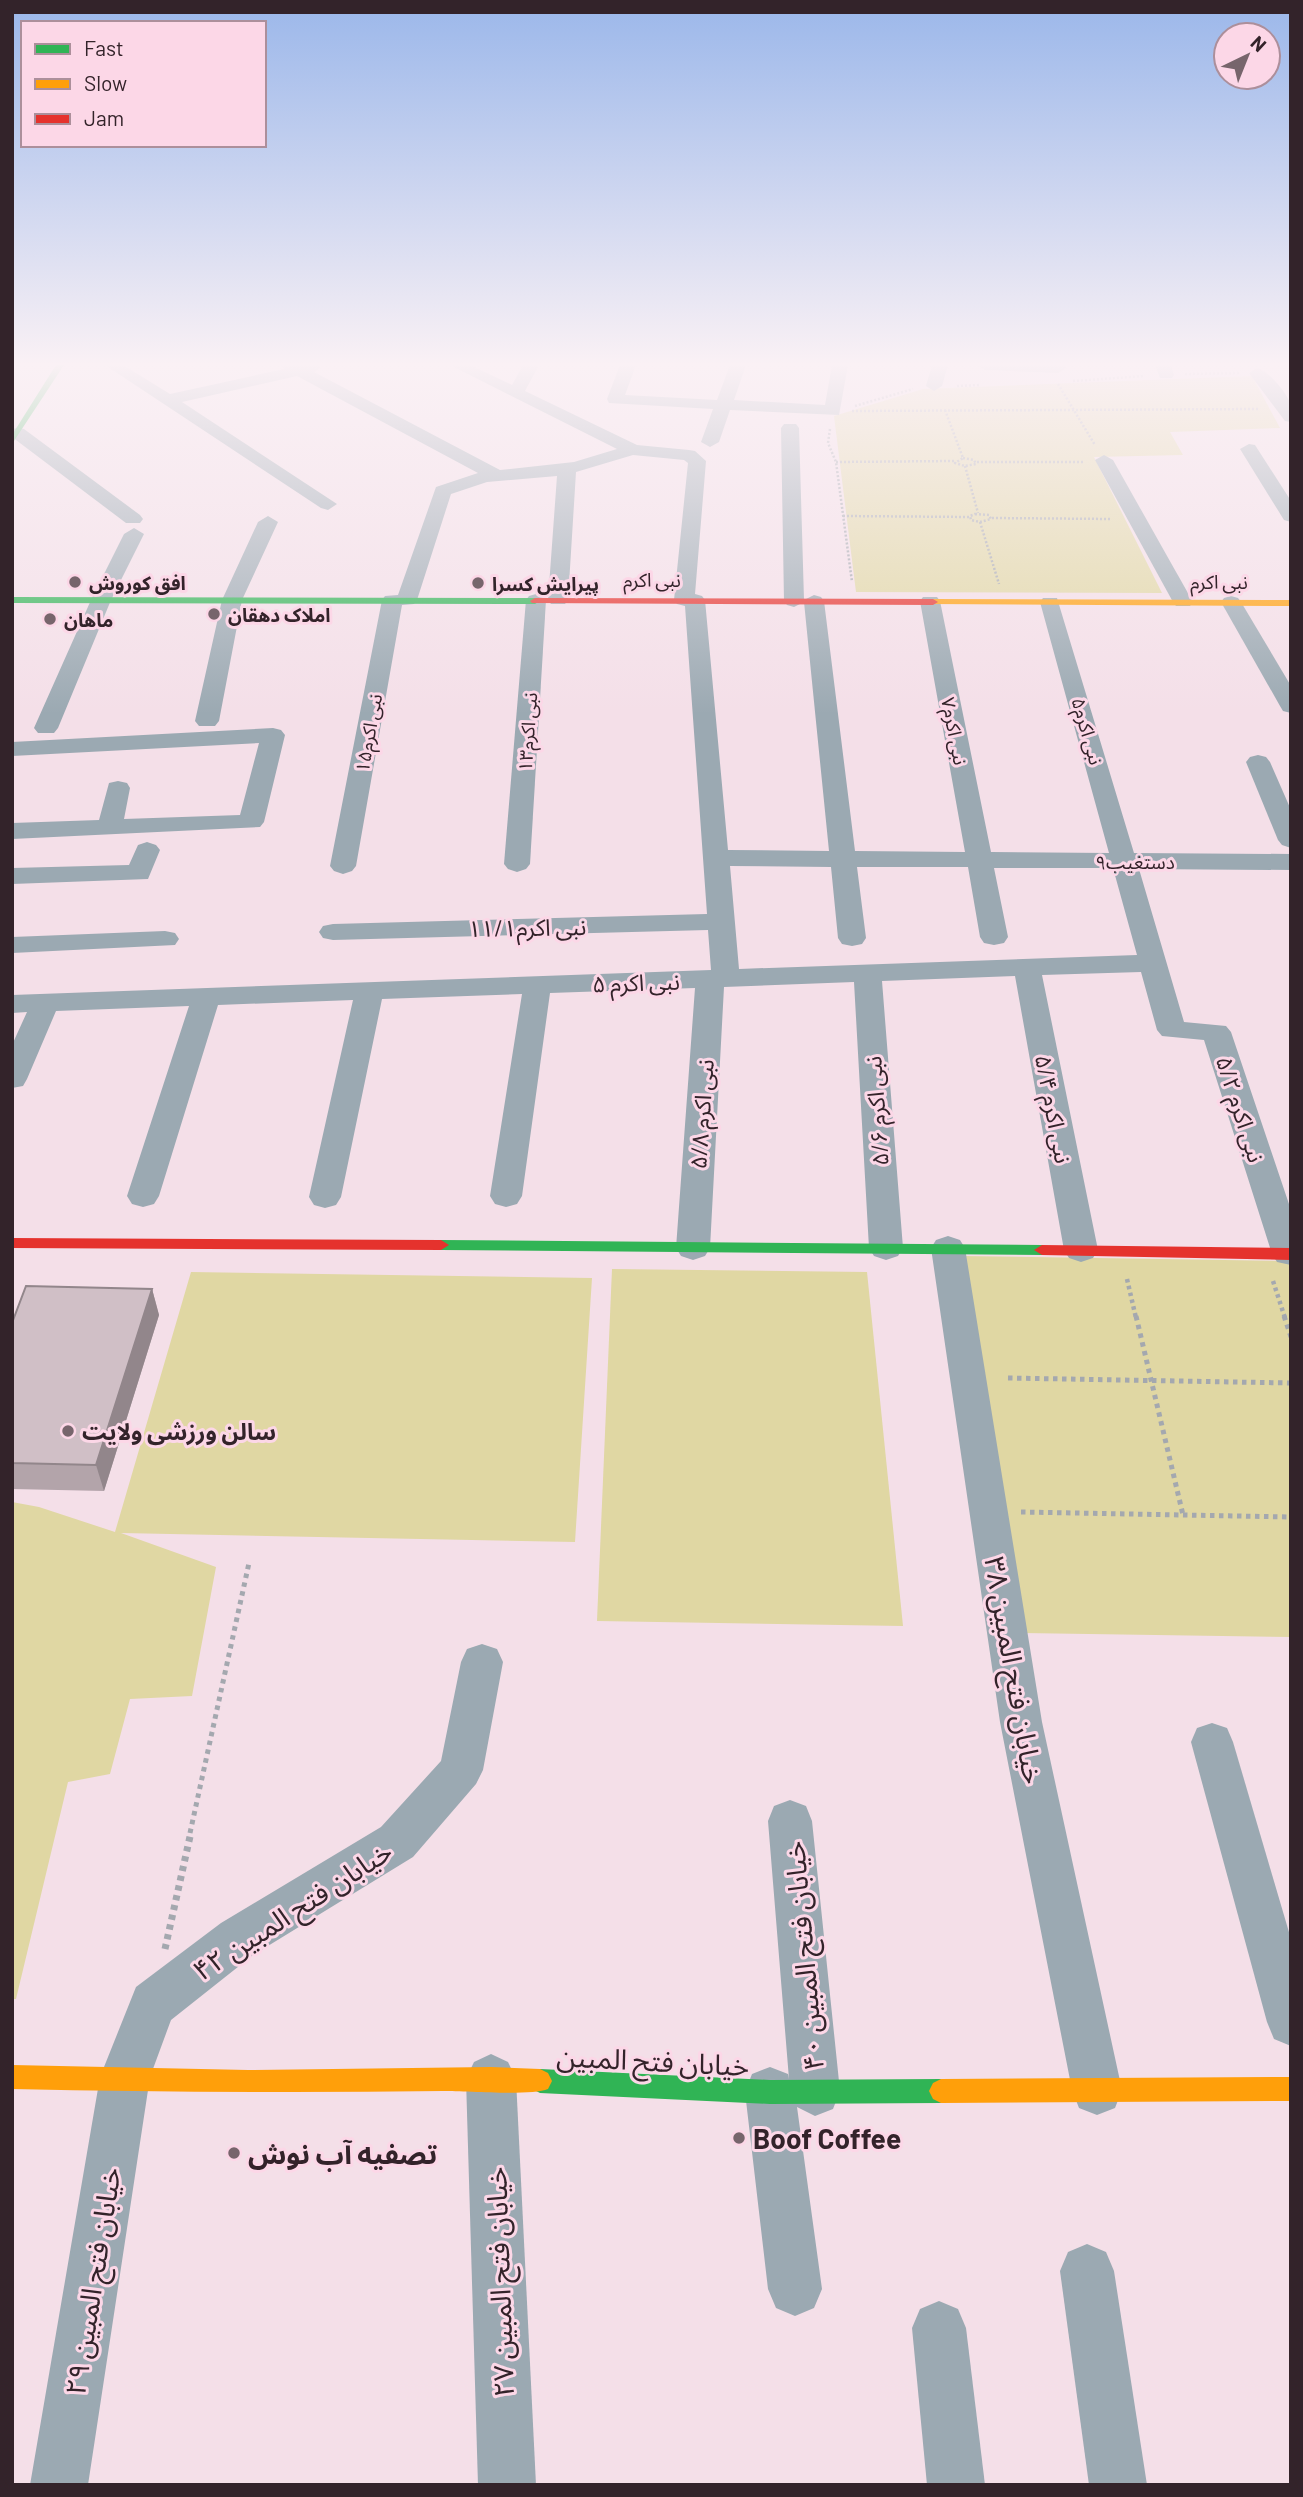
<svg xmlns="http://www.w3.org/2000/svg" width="1303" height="2497" viewBox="0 0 1303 2497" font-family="Barlow,'Noto Sans Arabic',sans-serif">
<rect width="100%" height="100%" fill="#f4dfe8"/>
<g fill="#e0d7a3">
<polygon points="1252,376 1280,428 1170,432 1183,455 1094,457 1162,593 856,592 834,416 923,389"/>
<polygon points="962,1256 1291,1261 1291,1637 1022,1633"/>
<polygon points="612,1269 867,1272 903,1626 597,1621"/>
<polygon points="191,1272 592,1278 575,1542 121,1533 216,1567 192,1696 130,1699 110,1774 68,1782 16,1999 12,1999 12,1502 39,1507 115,1532"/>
</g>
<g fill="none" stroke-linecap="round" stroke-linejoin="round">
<g stroke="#a4a8af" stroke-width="2.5" stroke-dasharray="2 2" stroke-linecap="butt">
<polyline points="1185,374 1239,373"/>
<polyline points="1073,381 1144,376"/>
<polyline points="1058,384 1095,445"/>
<polyline points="957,386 980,385"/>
<polyline points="855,406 913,389"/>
<polyline points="945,410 963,458"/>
<polyline points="852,411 1260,409"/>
<polyline points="830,429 828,443 836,462 852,582"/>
<polygon points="963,458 974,460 976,464 965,466 955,463"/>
<polyline points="836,462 954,461"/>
<polyline points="977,462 1084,462"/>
<polyline points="965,466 978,513"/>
<polygon points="975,514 989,515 991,519 980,522 971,520 970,516"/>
<polyline points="843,516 971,517"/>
<polyline points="992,518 1111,519"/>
<polyline points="980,522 999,584"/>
</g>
<g stroke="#a4a8af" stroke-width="4.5" stroke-dasharray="3.5 3.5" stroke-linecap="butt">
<polyline points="1127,1279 1136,1318"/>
<polyline points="1273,1281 1285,1318"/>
</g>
<g stroke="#a4a8af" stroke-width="5" stroke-dasharray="4.5 4.5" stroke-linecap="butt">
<polyline points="1136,1316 1183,1515"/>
<polyline points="1284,1316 1291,1337"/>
<polyline points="1008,1378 1291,1383"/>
<polyline points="1021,1512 1291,1517"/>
<polyline points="190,1833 249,1563"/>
</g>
<polyline stroke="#a4a8af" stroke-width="7" stroke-dasharray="5 5" stroke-linecap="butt" points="165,1949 191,1832"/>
<g fill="#9ba9b2" fill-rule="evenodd">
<path d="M105 365H123L170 394 284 369 280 365H318L320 368 314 372 500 470 574 462 617 449 450 365H470L512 385 523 365H539L525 391 637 445 689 450 695 451 706 461 695 594 702 596 705 600 728 850 829 851 804 602 794 607 787 605 784 601 781 428 784 424H796L799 428 804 600 814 595 821 597 824 601 855 851 965 852 920 601 923 597H937L940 601 991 852 1109 853 1040 602 1043 598H1057L1134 853 1291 854V870L1139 869 1184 1022 1226 1026 1231 1032 1291 1210V1265L1277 1262 1272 1254 1204 1040 1162 1036 1157 1030 1141 972 1042 975 1098 1250 1093 1258 1081 1262 1069 1258 1064 1250 1015 976 882 981 903 1248 898 1256 886 1260 874 1256 869 1248 854 982 724 987 710 1248 705 1256 693 1260 681 1256 676 1248 695 988 550 993 522 1196 517 1204 506 1207 495 1204 490 1196 522 994 382 999 341 1197 336 1205 325 1208 314 1205 309 1197 353 1000 218 1005 159 1196 154 1204 143 1207 132 1204 127 1196 189 1006 56 1011 27 1079 23 1086 12 1088V1045L27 1012 12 1013V995L711 970 708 930 333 940 323 938 319 932 323 926 333 924 707 914 685 606 677 604 674 600 688 463 684 460 633 455 576 472 568 600 565 604H551L548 600 557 476 487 482 451 494 417 600 414 604 402 605 356 866 352 871 343 874 334 871 330 866 382 600 385 596 398 595 436 487 478 473 297 376 182 402 337 504 328 510 321 508ZM730 866 831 867 838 938 842 944 852 946 862 944 866 938 857 867H968L980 937 984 943 994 945 1004 943 1008 937 994 868H1113L1137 955 739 969Z"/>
<polygon points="620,365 636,365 625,395 717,400 730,365 746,365 734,400 825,405 832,365 848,365 839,415 730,410 719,442 710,447 701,442 713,409 609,403 607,399"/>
<polygon points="932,365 948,365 942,386 934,391 926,386"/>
<polygon points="977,365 1064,365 1066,368 1058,373 985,370"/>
<polygon points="1155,365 1171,365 1174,375 1172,378 1160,378"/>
<path d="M1257 368C1269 371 1287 393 1291 405 1292 410 1291 417 1291 422L1285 421 1249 373Z"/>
<polygon points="18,428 24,429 140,515 143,519 140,523 126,523 12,437 12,429"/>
<polygon points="1249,444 1255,445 1291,501 1291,522 1284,520 1240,449"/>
<polygon points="1104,455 1113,460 1193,602 1190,606 1176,606 1173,602 1095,460"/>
<polygon points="268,516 278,522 242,600 219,721 215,726 199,726 195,721 222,600 258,522"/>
<polygon points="134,528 144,534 111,600 58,728 54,733 38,733 34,728 91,600 124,534"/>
<polygon points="536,594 543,596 546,600 530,864 526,869 517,872 508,869 504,864 526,600 529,596"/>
<polygon points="1231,596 1238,598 1241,602 1291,686 1291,713 1283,711 1280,706 1221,602 1224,598"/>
<polygon points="273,728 281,730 285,735 264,822 260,827 12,839 12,823 99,820 109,783 118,781 127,783 130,788 124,819 240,815 259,743 12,756 12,742"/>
<polygon points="1258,755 1266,757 1270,762 1291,810 1291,848 1282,845 1278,840 1246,762 1250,757"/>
<polygon points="147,842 156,845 160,850 148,879 12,884 12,868 129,865 138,845"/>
<polygon points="165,931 175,933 179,939 175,945 12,953 12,937"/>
<polygon points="948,1236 960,1240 965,1248 1042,1722 1122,2090 1115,2108 1097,2115 1079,2108 1072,2090 1000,1722 931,1248 936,1240"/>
<polygon points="482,1644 497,1649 503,1662 483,1770 476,1784 413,1857 253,1955 171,2020 150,2077 88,2485 30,2485 100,2077 136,1987 221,1923 381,1827 441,1761 461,1662 467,1649"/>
<polygon points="1212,1723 1227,1728 1233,1742 1291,1939 1291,2046 1274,2039 1267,2022 1191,1742 1197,1728"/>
<polygon points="790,1800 806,1806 812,1821 840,2091 833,2109 815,2116 797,2107 822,2289 814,2308 795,2316 776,2308 768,2289 745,2092 752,2074 770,2067 788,2074 789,2079 768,1821 774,1806"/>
<polygon points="491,2054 508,2062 516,2079 536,2485 478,2485 466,2079 474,2062"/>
<polygon points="1087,2244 1106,2252 1114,2271 1147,2485 1089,2485 1060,2271 1068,2252"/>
<polygon points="939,2301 958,2309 966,2328 985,2485 927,2485 912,2328 920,2309"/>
</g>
<g fill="#30b455" fill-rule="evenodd">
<polygon points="56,365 64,365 12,444 12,435"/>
<polygon points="12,597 535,598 540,601 535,604 12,603"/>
<polygon points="441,1240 1042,1245 1050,1250 1042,1255 441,1250 433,1245"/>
<polygon points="540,2069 770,2080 941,2079 949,2083 953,2091 949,2099 941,2103 770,2104 540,2093 532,2089 528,2081 532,2073"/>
</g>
<g fill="#ff9f0a" fill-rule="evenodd">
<polygon points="933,599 1291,600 1291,606 930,604 928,602"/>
<path d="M12 2065 248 2070 491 2067 540 2069 548 2073 552 2081 548 2089C532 2096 466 2091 443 2091 299 2093 156 2092 12 2089Z"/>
<polygon points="1291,2077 1291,2101 941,2103 933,2099 929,2091 933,2083 941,2079"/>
</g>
<g fill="#e5322d" fill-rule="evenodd">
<polygon points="535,598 933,599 938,602 933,605 532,603 530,601"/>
<polygon points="12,1238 441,1240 449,1245 441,1250 12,1248"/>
<polygon points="1042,1245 1291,1248 1291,1260 1042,1255 1034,1250"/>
</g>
</g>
<polygon fill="#b3a4aa" points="152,1289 159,1315 104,1491 12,1489 12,1323"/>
<polygon fill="#92868b" points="152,1289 159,1315 104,1491 96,1465"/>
<polygon fill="#d0bfc6" stroke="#92868b" stroke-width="2" points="26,1286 152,1289 96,1465 12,1463 12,1323"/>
<linearGradient id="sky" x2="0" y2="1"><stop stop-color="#9bb7ea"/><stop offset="0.51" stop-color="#faf1f5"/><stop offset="1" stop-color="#faf1f5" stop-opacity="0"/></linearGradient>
<rect width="1303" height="714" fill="url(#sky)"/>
<g fill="#77656c" stroke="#fcd7e7" stroke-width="2.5">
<circle cx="75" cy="582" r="7"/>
<circle cx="478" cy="583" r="7"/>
<circle cx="214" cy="614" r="7"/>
<circle cx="50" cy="619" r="7"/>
<circle cx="68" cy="1431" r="7"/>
<circle cx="739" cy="2138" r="7"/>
<circle cx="234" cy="2153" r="7"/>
</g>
<g text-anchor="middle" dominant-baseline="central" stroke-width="6" stroke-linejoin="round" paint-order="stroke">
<g font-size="19" fill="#33232a" stroke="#fcd7e7">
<text x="652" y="579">نبی اکرم</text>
<text x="1219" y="581">نبی اکرم</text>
<text transform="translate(955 731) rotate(79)">نبی اکرم۷</text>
<text transform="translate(1088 731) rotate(74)">نبی اکرم۵</text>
<text transform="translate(527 732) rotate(-86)">نبی اکرم۱۳</text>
<text transform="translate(368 733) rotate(-80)">نبی اکرم۱۵</text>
<text x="1135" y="861">دستغیب۹</text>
</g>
<g font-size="19" font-weight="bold" fill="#33232a" stroke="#fcd7e7" text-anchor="start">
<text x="89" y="582">افق کوروش</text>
<text x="492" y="583">پیرایش کسرا</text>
<text x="228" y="614">املاک دهقان</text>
<text x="64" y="619">ماهان</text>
</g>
<g font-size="23" fill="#33232a" stroke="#fcd7e7">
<text transform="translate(527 927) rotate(-1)">نبی اکرم۱۱/۱</text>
<text transform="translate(636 982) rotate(-2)">نبی اکرم ۵</text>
<text transform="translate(1054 1109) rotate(79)">نبی اکرم ۵/۴</text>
<text transform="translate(1241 1109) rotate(72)">نبی اکرم ۵/۲</text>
<text transform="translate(876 1111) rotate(-94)">نبی اکرم ۵/۶</text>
<text transform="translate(701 1114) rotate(-86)">نبی اکرم ۵/۸</text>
</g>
<g font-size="23" font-weight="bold" fill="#33232a" stroke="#fcd7e7" text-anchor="start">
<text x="82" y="1431">سالن ورزشی ولایت</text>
</g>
<g font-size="28" fill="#33232a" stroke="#fcd7e7">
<text transform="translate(1015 1670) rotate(80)">خیابان فتح المبین ۳۸</text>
<text transform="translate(292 1910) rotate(-33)">خیابان فتح المبین ۴۲</text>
<text transform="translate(803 1956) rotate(-95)">خیابان فتح المبین ۴۰</text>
<text transform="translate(653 2060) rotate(3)">خیابان فتح المبین</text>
<text transform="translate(92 2281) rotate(-81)">خیابان فتح المبین ۲۹</text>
<text transform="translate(499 2282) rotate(-92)">خیابان فتح المبین ۲۷</text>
</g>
<g font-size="28" font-weight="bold" fill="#33232a" stroke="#fcd7e7" text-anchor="start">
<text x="753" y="2138">Boof Coffee</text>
<text x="248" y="2153">تصفیه آب نوش</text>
</g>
</g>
<rect width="1303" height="2497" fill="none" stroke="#33232a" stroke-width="28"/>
<rect x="21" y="21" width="245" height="126" fill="#fcd7e7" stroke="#ac8f9b" stroke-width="2"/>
<rect x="35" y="44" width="35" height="10" fill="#30b455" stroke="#ac8f9b" stroke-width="2"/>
<text x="84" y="56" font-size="21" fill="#33232a">Fast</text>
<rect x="35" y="79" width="35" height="10" fill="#ff9f0a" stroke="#ac8f9b" stroke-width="2"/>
<text x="84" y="91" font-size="21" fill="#33232a">Slow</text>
<rect x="35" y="114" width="35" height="10" fill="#e5322d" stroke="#ac8f9b" stroke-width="2"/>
<text x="84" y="126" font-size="21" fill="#33232a">Jam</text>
<g transform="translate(1247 56) rotate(43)"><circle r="33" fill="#fcd7e7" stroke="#ac8f9b" stroke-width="2"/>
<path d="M0-5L12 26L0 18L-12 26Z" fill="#77656c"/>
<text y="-10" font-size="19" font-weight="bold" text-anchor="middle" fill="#33232a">N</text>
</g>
</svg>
